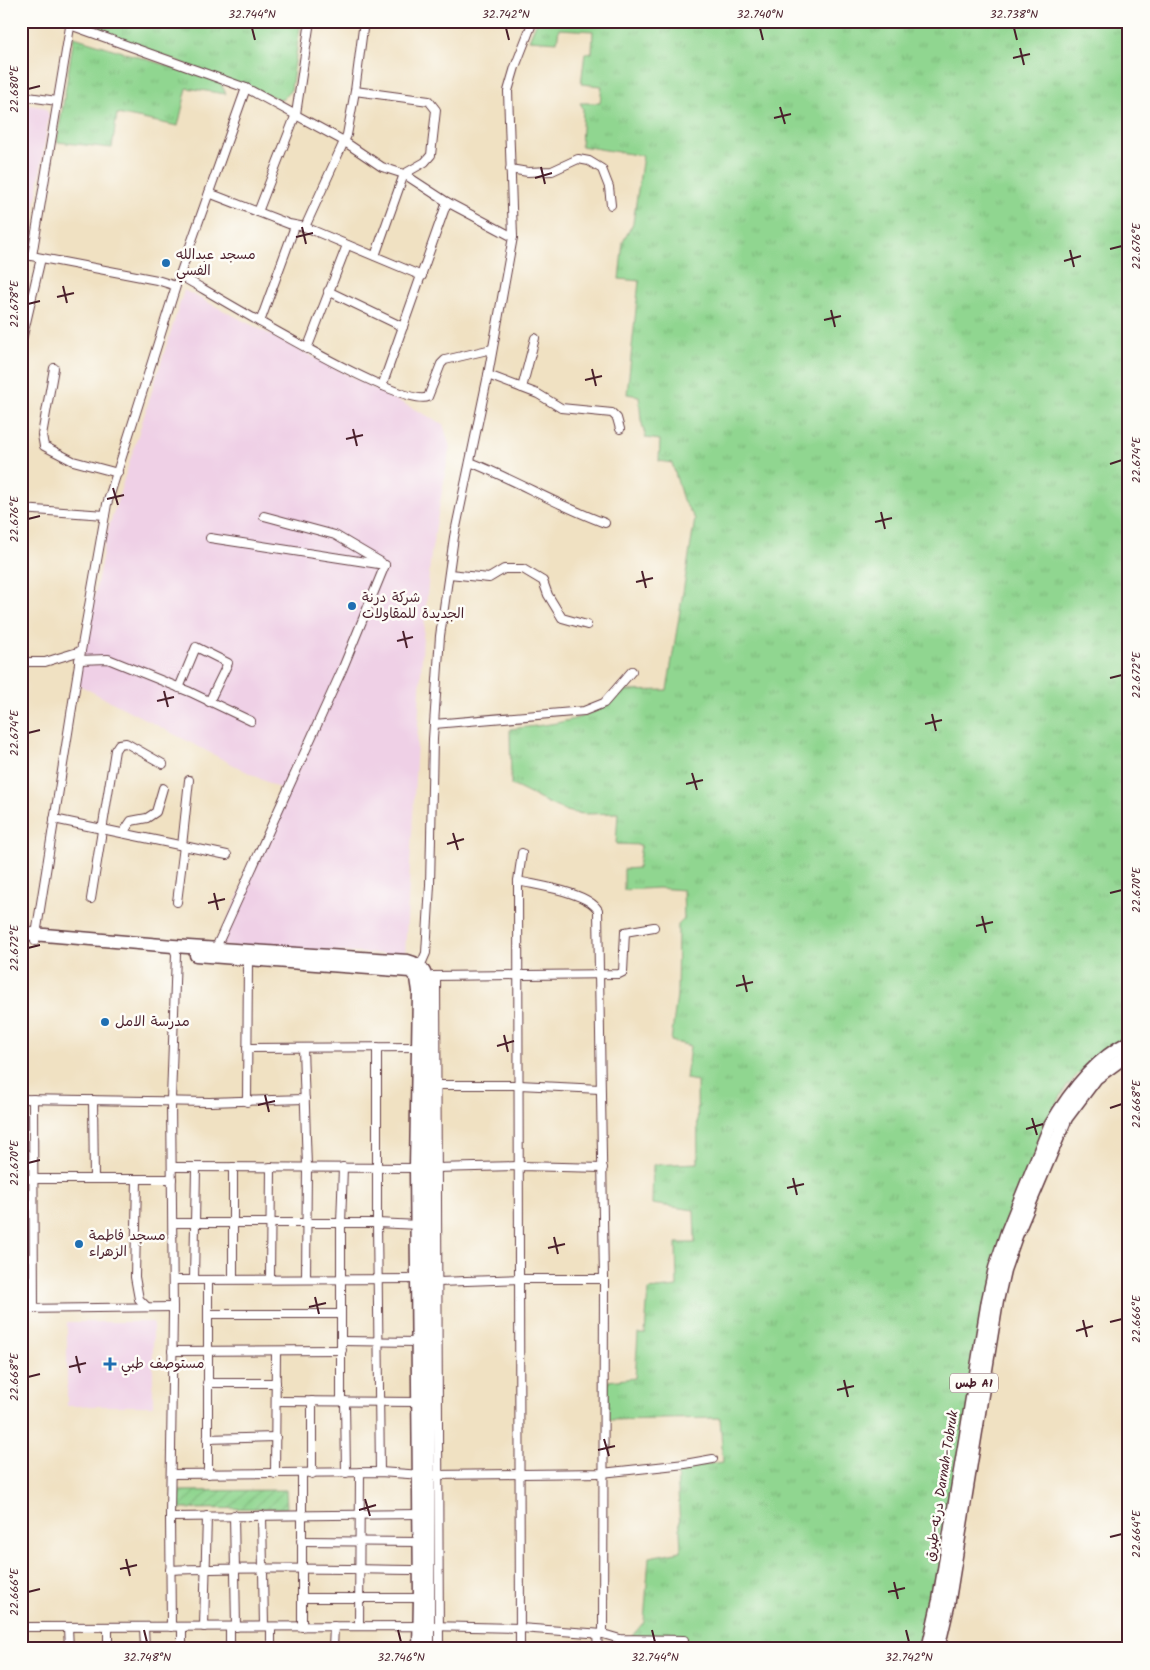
<svg xmlns="http://www.w3.org/2000/svg" width="1150" height="1670" viewBox="0 0 1150 1670" font-family="Kalam,'Playpen Sans Arabic',sans-serif">
<defs>
<pattern id="grass-tufts" width="24" height="20" patternUnits="userSpaceOnUse" patternTransform="scale(1.25)"><rect width="24" height="20" fill="#90d690"/><path d="M3 7l-1-3M5 7V3M7 7l1-3M15 17l-1-3M17 17v-4M19 17l1-3" fill="none" stroke="#7eb77c"/></pattern>
<pattern id="garden-furrows" width="10" height="10" patternUnits="userSpaceOnUse" patternTransform="scale(1.25)"><rect width="10" height="10" fill="#90d690"/><path d="M-1 1l2-2M0 10L10 0M9 11l2-2" fill="none" stroke="#7eb77c"/></pattern>
</defs>
<rect width="100%" height="100%" fill="#fdfcf7"/>
<filter id="ink" filterUnits="userSpaceOnUse"><feTurbulence type="fractalNoise" baseFrequency=".02" numOctaves="2"/><feDisplacementMap in="SourceGraphic" scale="10" xChannelSelector="R" yChannelSelector="G"/><feConvolveMatrix kernelMatrix="1 2 1 2 8 2 1 2 1" color-interpolation-filters="sRGB"/></filter>
<filter id="wash" filterUnits="userSpaceOnUse"><feTurbulence type="fractalNoise" baseFrequency=".0096" numOctaves="4" result="noise"/><feDisplacementMap in="SourceGraphic" scale="20" xChannelSelector="R" yChannelSelector="G"/><feGaussianBlur stdDeviation="1.12" result="paint"/><feColorMatrix in="noise" values="0 0 0 0 0 0 0 0 0 0 0 0 0 0 0 0 0 1.4 0 .05"/><feComposite in="paint" operator="in"/></filter>
<g filter="url(#wash)">
<rect width="100%" height="100%" fill="#f0e1c2"/>
<g fill="#efd0e6">
<polygon points="21,104 43,107 47,110 49,116 27,257 21,256"/>
<polygon points="184,290 443,424 450,447 431,554 423,638 405,955 215,946 286,792 77,684 107,533"/>
<rect x="67" y="1322" width="86" height="84"/>
</g>
<g fill="url(#grass-tufts)" stroke="#6d7a5e">
<polygon points="81,21 301,21 291,90 282,100 80,25"/>
<path d="M537 21H1129V1037L1115 1044 1086 1065 1065 1089 1051 1114 1004 1236 925 1649H631L632 1636 644 1622 649 1557 681 1551 677 1469 723 1462 720 1418 608 1420V1381L635 1378 638 1334H645L648 1290 677 1287 676 1243H695L694 1210 652 1204 653 1165 698 1163 697 1081 686 1079 690 1046 671 1041 677 995 678 925 684 919 683 890 658 888 624 890V869L638 868 641 845 616 844 618 813C604 813 588 815 575 813 554 809 531 793 511 785L510 729C552 724 593 722 624 691L667 690 695 519 683 500 672 463 659 461 660 440 646 438 641 420 639 396 627 394 639 281 619 279 623 242 633 223 643 156 581 146 583 108 580 103H600L602 86 581 84 585 53H592L593 31 559 29 557 42 529 40Z"/>
<polygon points="74,37 220,82 226,94 187,88 178,126 117,114 112,148 57,142"/>
</g>
<polygon fill="url(#garden-furrows)" stroke="#6d7a5e" points="286,1490 287,1508 176,1509 176,1491"/>
</g>
<g filter="url(#ink)">
<g fill="none" stroke-linecap="round" stroke-linejoin="round">
<g stroke="#633c42" stroke-width="10">
<g id="minor">
<polyline points="70,25 246,88 342,140 382,167 404,174 447,202 513,237"/>
<polyline points="355,91 429,101 436,110 431,155 425,162 404,174 375,256"/>
<polyline points="21,96 57,101"/>
<polyline points="510,169 528,172 552,171 578,159 589,161 602,169 609,187 611,205"/>
<polyline points="209,193 289,224 305,227 422,276"/>
<polyline points="258,212 296,114 310,21"/>
<polyline points="305,227 347,135 355,91 364,21"/>
<polyline points="21,254 157,280 176,286 107,504 81,651 35,941"/>
<polyline points="32,256 71,21"/>
<path d="M179 275C213 294 402 410 428 397L441 364 445 360 492 349"/>
<polyline points="178,280 246,88"/>
<polyline points="328,291 403,327"/>
<polyline points="260,322 295,226"/>
<polyline points="21,344 41,258"/>
<polyline points="307,349 347,245"/>
<polyline points="54,368 42,435 44,446 73,461 118,473"/>
<polyline points="488,375 538,394 561,408 612,413 617,418 620,429"/>
<polyline points="382,386 447,202"/>
<polyline points="522,388 535,338"/>
<path d="M470 462C516 480 558 506 605 523"/>
<polyline points="21,509 105,515"/>
<polyline points="264,516 335,535 381,562"/>
<polyline points="210,538 385,565"/>
<polyline points="449,574 489,578 504,569 523,569 543,581 548,595 562,618 587,625"/>
<polyline points="79,660 108,659 190,692 251,721"/>
<polyline points="21,662 45,662 81,651"/>
<polyline points="179,688 196,647 228,663 209,702"/>
<polyline points="434,724 584,711 604,703 632,671"/>
<polyline points="54,819 227,855"/>
<polyline points="123,833 131,821 147,818 156,812 163,788"/>
<polyline points="182,846 189,780"/>
<polyline points="91,899 115,750 119,744 126,743 163,764"/>
<polyline points="177,902 184,846"/>
<polyline points="214,952 342,670 385,565"/>
<polyline points="419,969 426,953 430,885 433,739 440,636 454,537 488,375 513,237 508,91 515,67 533,21"/>
<polyline points="433,976 619,974 623,972 625,932 654,927"/>
<polyline points="436,976 439,1649"/>
<polyline points="377,1047 377,1223 380,1472"/>
<polyline points="247,1048 417,1047"/>
<polyline points="303,1048 307,1167 306,1279"/>
<polyline points="432,1085 519,1085 600,1089"/>
<polyline points="21,1099 210,1102 305,1099"/>
<polyline points="33,1099 34,1309"/>
<polyline points="93,1100 94,1179"/>
<polyline points="247,1102 248,959"/>
<polyline points="172,1167 419,1168"/>
<polyline points="435,1168 520,1166 603,1168"/>
<polyline points="21,1179 172,1179"/>
<polyline points="137,1179 135,1277 139,1299 147,1307"/>
<polyline points="173,1223 377,1223 418,1225"/>
<polyline points="233,1279 233,1167"/>
<polyline points="270,1279 271,1167"/>
<polyline points="173,1280 418,1279"/>
<polyline points="194,1280 196,1168"/>
<polyline points="438,1282 520,1279 604,1279"/>
<polyline points="21,1309 173,1307"/>
<polyline points="208,1314 341,1314"/>
<polyline points="342,1341 418,1342"/>
<polyline points="172,1351 342,1350"/>
<polyline points="207,1383 276,1383"/>
<polyline points="276,1401 418,1402"/>
<polyline points="312,1401 312,1474"/>
<polyline points="341,1401 341,1224 343,1167"/>
<polyline points="345,1401 346,1473"/>
<polyline points="207,1439 276,1437"/>
<polyline points="302,1473 302,1627"/>
<polyline points="171,1474 380,1472 422,1475"/>
<polyline points="208,1474 208,1280"/>
<polyline points="275,1474 276,1352"/>
<polyline points="433,1475 602,1473 685,1464 713,1459"/>
<polyline points="234,1515 236,1627"/>
<polyline points="262,1515 264,1626"/>
<polyline points="170,1517 419,1514"/>
<polyline points="301,1541 419,1542"/>
<path d="M170 1570C254 1567 337 1569 420 1570"/>
<polyline points="303,1598 420,1598"/>
<polyline points="359,1626 360,1472"/>
<path d="M21 1627 428 1626 520 1628 603 1634 604 1279 598 910C587 892 539 886 518 881"/>
<polyline points="68,1627 69,1649"/>
<polyline points="144,1627 145,1649"/>
<polyline points="171,1627 170,1517 173,1312 171,1100 176,954 173,946"/>
<polyline points="204,1627 207,1516"/>
<polyline points="230,1627 230,1649"/>
<polyline points="271,1627 271,1649"/>
<polyline points="597,1634 598,1649"/>
<polyline points="603,1634 620,1639 684,1640"/>
<polyline points="108,1649 108,1627"/>
<polyline points="182,1649 182,1627"/>
<polyline points="333,1649 334,1626"/>
<polyline points="520,1649 518,881 522,853"/>
</g>
</g>
<g stroke="#633c42" stroke-width="15">
<g id="primary">
<path d="M21 933 173 946 408 961C425 965 427 976 428 993V1649"/>
<polyline points="196,955 410,971 417,978 419,991 416,1168 420,1598 419,1649"/>
</g>
</g>
<g stroke="#633c42" stroke-width="15">
<g id="trunk">
<path d="M928 1649 939 1600 988 1300 995 1268 1007 1232 1050 1126C1069 1093 1095 1059 1129 1042"/>
<polyline points="938,1649 948,1606 997,1301 1004,1270 1016,1236 1066,1118 1096,1078 1129,1054"/>
</g>
</g>
<use href="#minor" stroke="#fff" stroke-width="8"/>
<use href="#primary" stroke="#fff" stroke-width="12"/>
<use href="#trunk" stroke="#fff" stroke-width="12"/>
</g>
</g>
<path fill="none" stroke="#4a1f2b" stroke-width="2" d="M252 28 255 40M506 28 509 40M760 28 763 40M1014 28 1017 40M1020 48 1024 65M1013 58 1030 54M28 89 40 86M780 107 785 124M774 118 791 114M541 167 545 184M535 178 552 173M302 227 306 244M296 237 313 233M1110 249 1122 246M1070 250 1074 267M1064 261 1081 256M63 286 67 303M57 297 74 293M28 304 40 301M831 310 835 327M824 320 841 316M592 369 596 386M585 380 602 376M353 429 357 446M346 439 363 435M1110 464 1122 460M113 488 118 505M107 499 124 495M881 512 885 529M28 519 40 516M875 522 892 518M642 571 646 588M636 582 653 578M403 631 407 648M397 641 413 637M1110 678 1122 675M164 691 168 707M157 701 174 697M932 714 936 731M925 724 942 720M28 733 40 730M692 773 697 790M686 784 703 780M453 833 458 850M447 844 464 839M214 893 218 910M1110 893 1122 890M208 903 225 899M982 916 986 933M976 926 993 922M28 948 40 945M743 975 747 992M736 986 753 982M504 1035 508 1052M497 1046 514 1041M265 1095 269 1112M258 1105 275 1101M1110 1108 1122 1104M1032 1118 1037 1135M1026 1129 1043 1124M28 1163 40 1160M793 1178 797 1195M787 1188 804 1184M554 1237 558 1254M548 1248 565 1244M315 1297 319 1314M309 1307 326 1303M1083 1320 1087 1337M1110 1322 1122 1319M1076 1331 1093 1326M76 1356 80 1373M69 1367 86 1363M28 1377 40 1374M844 1380 848 1397M837 1390 854 1386M604 1439 609 1456M598 1450 615 1446M365 1499 370 1516M359 1510 376 1505M1110 1537 1122 1534M126 1559 130 1576M120 1569 137 1565M894 1582 898 1599M28 1592 40 1589M888 1592 905 1588M144 1630 147 1642M398 1630 401 1642M652 1630 655 1642M906 1630 909 1642"/>
<g fill="#1f6fb2" stroke="#fdfcf7" stroke-width="2">
<circle cx="166" cy="263" r="5"/>
<circle cx="352" cy="606" r="5"/>
<circle cx="105" cy="1022" r="5"/>
<circle cx="79" cy="1244" r="5"/>
<path d="M107.5 1356.5h5v5h5v5h-5v5h-5v-5h-5v-5h5z"/>
</g>
<g text-anchor="middle" dominant-baseline="central" stroke-width="5" stroke-linejoin="round" paint-order="stroke">
<rect fill="#fdfcf7" stroke="#806168" stroke-width="1" x="950" y="1373.5" width="48" height="19" rx="4"/>
<g font-size="12" font-weight="bold" fill="#4a1f2b">
<text x="974" y="1383">طس A1</text>
</g>
<g font-size="14" fill="#4a1f2b" stroke="#fdfcf7" text-anchor="start">
<text x="176" y="255">مسجد عبدالله<tspan x="176" dy="16">الفسي</tspan></text>
<text x="362" y="598">شركة درنة<tspan x="362" dy="16">الجديدة للمقاولات</tspan></text>
<text x="115" y="1022">مدرسة الامل</text>
<text x="89" y="1236">مسجد فاطمة<tspan x="89" dy="16">الزهراء</tspan></text>
<text x="121" y="1364">مستوصف طبي</text>
</g>
<g font-size="14" fill="#4a1f2b" stroke="#fdfcf7">
<text transform="translate(942 1486) rotate(-81)">درنه-طبرق Darnah-Tobruk</text>
</g>
</g>
<rect width="1150" height="1670" fill="none" stroke="#fdfcf7" stroke-width="55"/>
<rect x="28" y="28" width="1094" height="1614" fill="none" stroke="#4a1f2b" stroke-width="2"/>
<g font-size="12" text-anchor="middle" fill="#4a1f2b">
<text x="252" y="18">32.744°N</text>
<text x="506" y="18">32.742°N</text>
<text x="760" y="18">32.740°N</text>
<text x="1014" y="18">32.738°N</text>
<text transform="translate(14 89) rotate(-90)" y="4">22.680°E</text>
<text transform="translate(1136 246) rotate(-90)" y="4">22.676°E</text>
<text transform="translate(14 304) rotate(-90)" y="4">22.678°E</text>
<text transform="translate(1136 460) rotate(-90)" y="4">22.674°E</text>
<text transform="translate(14 519) rotate(-90)" y="4">22.676°E</text>
<text transform="translate(1136 675) rotate(-90)" y="4">22.672°E</text>
<text transform="translate(14 733) rotate(-90)" y="4">22.674°E</text>
<text transform="translate(1136 890) rotate(-90)" y="4">22.670°E</text>
<text transform="translate(14 948) rotate(-90)" y="4">22.672°E</text>
<text transform="translate(1136 1104) rotate(-90)" y="4">22.668°E</text>
<text transform="translate(14 1163) rotate(-90)" y="4">22.670°E</text>
<text transform="translate(1136 1319) rotate(-90)" y="4">22.666°E</text>
<text transform="translate(14 1377) rotate(-90)" y="4">22.668°E</text>
<text transform="translate(1136 1534) rotate(-90)" y="4">22.664°E</text>
<text transform="translate(14 1592) rotate(-90)" y="4">22.666°E</text>
<text x="147" y="1661">32.748°N</text>
<text x="401" y="1661">32.746°N</text>
<text x="655" y="1661">32.744°N</text>
<text x="909" y="1661">32.742°N</text>
</g>
</svg>
